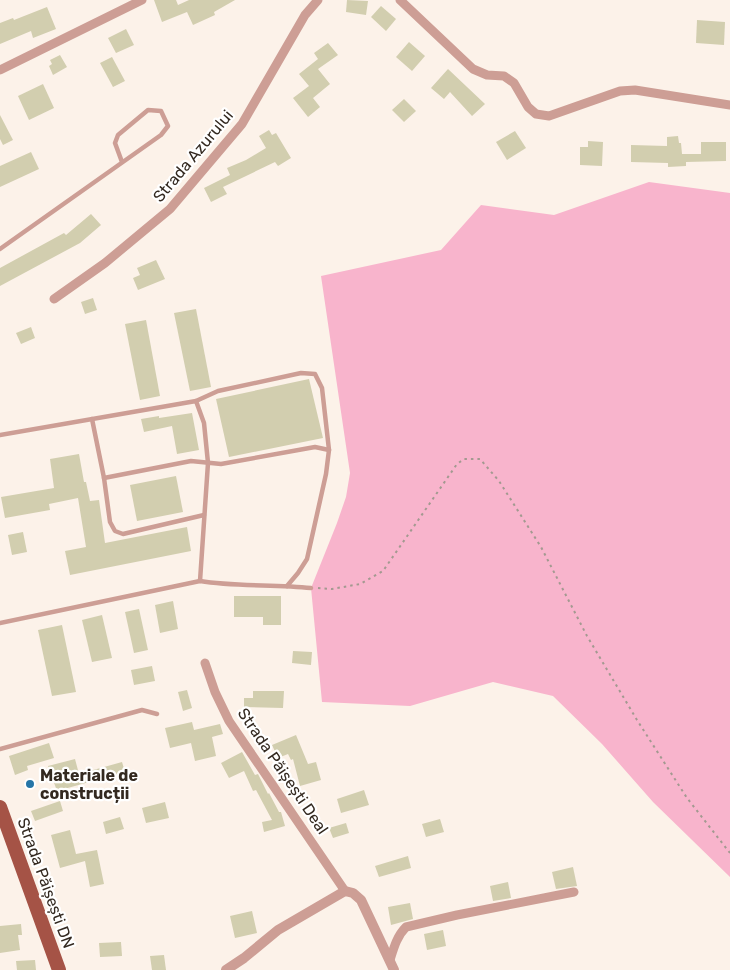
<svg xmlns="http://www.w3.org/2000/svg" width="730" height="970" viewBox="0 0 730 970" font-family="Rubik,sans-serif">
<rect width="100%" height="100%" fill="#fcf2e9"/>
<polygon fill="#f8b4cc" points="649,182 730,193 730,877 653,802 602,744 553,696 493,682 410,706 322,702 311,588 337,523 346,497 350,473 321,276 441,250 481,205 554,215"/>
<g fill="#d2ceaf">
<polygon points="154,0 176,0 178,5 189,0 235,0 214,12 215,15 193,25 187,12 162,22"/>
<polygon points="347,0 368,1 366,15 346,12"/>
<polygon points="381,6 396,19 386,31 371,17"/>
<polygon points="47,7 56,29 33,38 31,31 0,44 0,23 13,18 14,20"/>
<polygon points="697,20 725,22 724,45 696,43"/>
<polygon points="126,29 134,45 116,53 108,38"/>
<polygon points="409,42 425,56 412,71 396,57"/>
<polygon points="328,43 338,55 318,69 330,84 313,98 320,107 308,117 293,98 309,86 299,74 318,59 314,53"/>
<polygon points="60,55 67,67 53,75 49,66 52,64 50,60"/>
<polygon points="112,57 125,81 113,87 100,63"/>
<polygon points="448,69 485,104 472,116 450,92 444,99 431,88"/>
<polygon points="43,84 54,108 29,120 18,96"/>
<polygon points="404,99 416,111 404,122 392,110"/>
<polygon points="0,115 13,140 3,145 0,139"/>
<polygon points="269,130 272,135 276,133 291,158 278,166 275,162 223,187 227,194 211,202 204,188 230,175 227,168 246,160 266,148 259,136"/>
<polygon points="515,131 526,148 507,160 496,142"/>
<polygon points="678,136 679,143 681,143 682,154 701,154 701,142 726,142 726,161 686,162 686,166 668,167 668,163 631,162 631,145 667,146 667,137"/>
<polygon points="588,141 603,142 602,166 580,165 580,147 588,147"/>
<polygon points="31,152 39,169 0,187 0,166"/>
<polygon points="91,214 101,225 80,243 0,286 0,268 64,233 66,235"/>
<polygon points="156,260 165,279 138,290 133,278 140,275 137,268"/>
<polygon points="93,298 97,310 85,314 81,302"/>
<polygon points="196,309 211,387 190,391 174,313"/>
<polygon points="146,320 160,396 140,400 125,324"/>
<polygon points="31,327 35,338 21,344 16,333"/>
<polygon points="309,379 323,438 229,457 216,399"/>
<polygon points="192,413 199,450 177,454 172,426 144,432 141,419 159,416 159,418"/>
<polygon points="79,454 84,482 86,482 90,501 99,500 105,543 187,527 191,551 70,575 65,551 86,547 78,498 49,504 50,510 5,518 1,497 54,488 50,459"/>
<polygon points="176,476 183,512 137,521 130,485"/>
<polygon points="23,532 27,552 12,555 8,535"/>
<polygon points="234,596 281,596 281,625 263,625 263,617 234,617"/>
<polygon points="173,601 178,629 160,633 155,605"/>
<polygon points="139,609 148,650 134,653 125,612"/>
<polygon points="102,615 112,658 92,662 82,620"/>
<polygon points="62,625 76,692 52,696 38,630"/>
<polygon points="293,651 312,652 311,665 292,663"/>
<polygon points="152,666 155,681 134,685 131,670"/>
<polygon points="187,690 192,708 183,711 178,692"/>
<polygon points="253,691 284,691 283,708 244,707 244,698 253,698"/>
<polygon points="192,722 194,730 220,724 223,734 212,737 216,756 195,761 191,743 170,748 165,728"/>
<polygon points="296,735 308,764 316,762 321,780 300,786 293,759 291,760 288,754 278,758 272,745"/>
<polygon points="49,743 54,758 27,766 28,770 15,775 9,756"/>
<polygon points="242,752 255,775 258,774 268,794 269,793 279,812 281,812 285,826 264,832 262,822 272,820 256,790 253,791 244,771 229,778 221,763"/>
<polygon points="75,759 79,774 122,762 125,772 57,791 48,766"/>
<polygon points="364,790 369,805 341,813 337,799"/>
<polygon points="60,801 63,811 35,821 31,811"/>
<polygon points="165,802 169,818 146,823 142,808"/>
<polygon points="120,817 124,829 106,834 103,822"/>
<polygon points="440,819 444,832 426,837 422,824"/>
<polygon points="346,823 349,833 333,838 329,828"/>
<polygon points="70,830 76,854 97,850 104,884 90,887 85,861 60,868 51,835"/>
<polygon points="408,856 411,868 379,877 375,866"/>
<polygon points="573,867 577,886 556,889 552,872"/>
<polygon points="508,882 511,898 493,901 490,886"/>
<polygon points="410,903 413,919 391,925 388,907"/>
<polygon points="252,911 257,933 235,938 230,916"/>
<polygon points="21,924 22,935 18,935 20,950 0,953 0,926"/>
<polygon points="443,930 446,946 427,950 424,934"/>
<polygon points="121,942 122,956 100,957 99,943"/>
<polygon points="164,955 166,970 152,970 150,956"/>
<polygon points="35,960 36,970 17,970 16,961"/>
</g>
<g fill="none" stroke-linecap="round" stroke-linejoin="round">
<polyline stroke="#a39990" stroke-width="2" stroke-dasharray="2.5 4" stroke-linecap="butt" points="318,588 332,589 360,584 383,571 457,464 464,459 480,459 499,481 541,547 587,636 637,720 687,798 730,853"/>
<g stroke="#cd9e95" stroke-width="4.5">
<polyline points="0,249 161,135 168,126 161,111 148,110 118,135 115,143 122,162"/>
<polyline points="196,401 218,391 301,373 315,374 322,388 329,450 326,474 307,559 298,573 287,586"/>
<polyline points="92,419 104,478 110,522 115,531 123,534 204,515"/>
<polyline points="0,435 196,401 204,423 208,463 200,581"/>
<polyline points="104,478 191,461 221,464 315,447 329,450"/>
<path d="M0 623 200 581C236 587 274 584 311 588"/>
<polyline points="0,749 142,710 157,714"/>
</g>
<g stroke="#cd9e95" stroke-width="9">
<polyline points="400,0 473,69 487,75 504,76 514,83 528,107 536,114 549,116 620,91 635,90 730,105"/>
<polyline points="0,70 142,0"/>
<polyline points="54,299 105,263 170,209 242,124 305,15 318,0"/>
<polyline points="205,663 215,692 229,721 345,891"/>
<path d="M390 960C394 947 397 936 406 927L457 915 574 892"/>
</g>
<polyline stroke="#cd9e95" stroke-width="10" points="226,970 244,958 278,930 345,891 353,893 361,900 394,970"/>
<polyline stroke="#a55346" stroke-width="14" points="0,807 59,970"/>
</g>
<circle fill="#2575a7" stroke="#fff" stroke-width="2" cx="30" cy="784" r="5"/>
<g text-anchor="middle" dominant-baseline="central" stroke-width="4.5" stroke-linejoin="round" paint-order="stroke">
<g font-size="16" fill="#332920" stroke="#fff">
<text transform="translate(193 156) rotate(-50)">Strada Azurului</text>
<text transform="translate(283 771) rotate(56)">Strada Păișești Deal</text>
<text transform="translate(46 883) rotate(70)">Strada Păișești DN</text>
</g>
<g font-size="16" font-weight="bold" fill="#332920" stroke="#fff" text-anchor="start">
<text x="40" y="775">Materiale de<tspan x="40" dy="18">construcții</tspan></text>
</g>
</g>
</svg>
